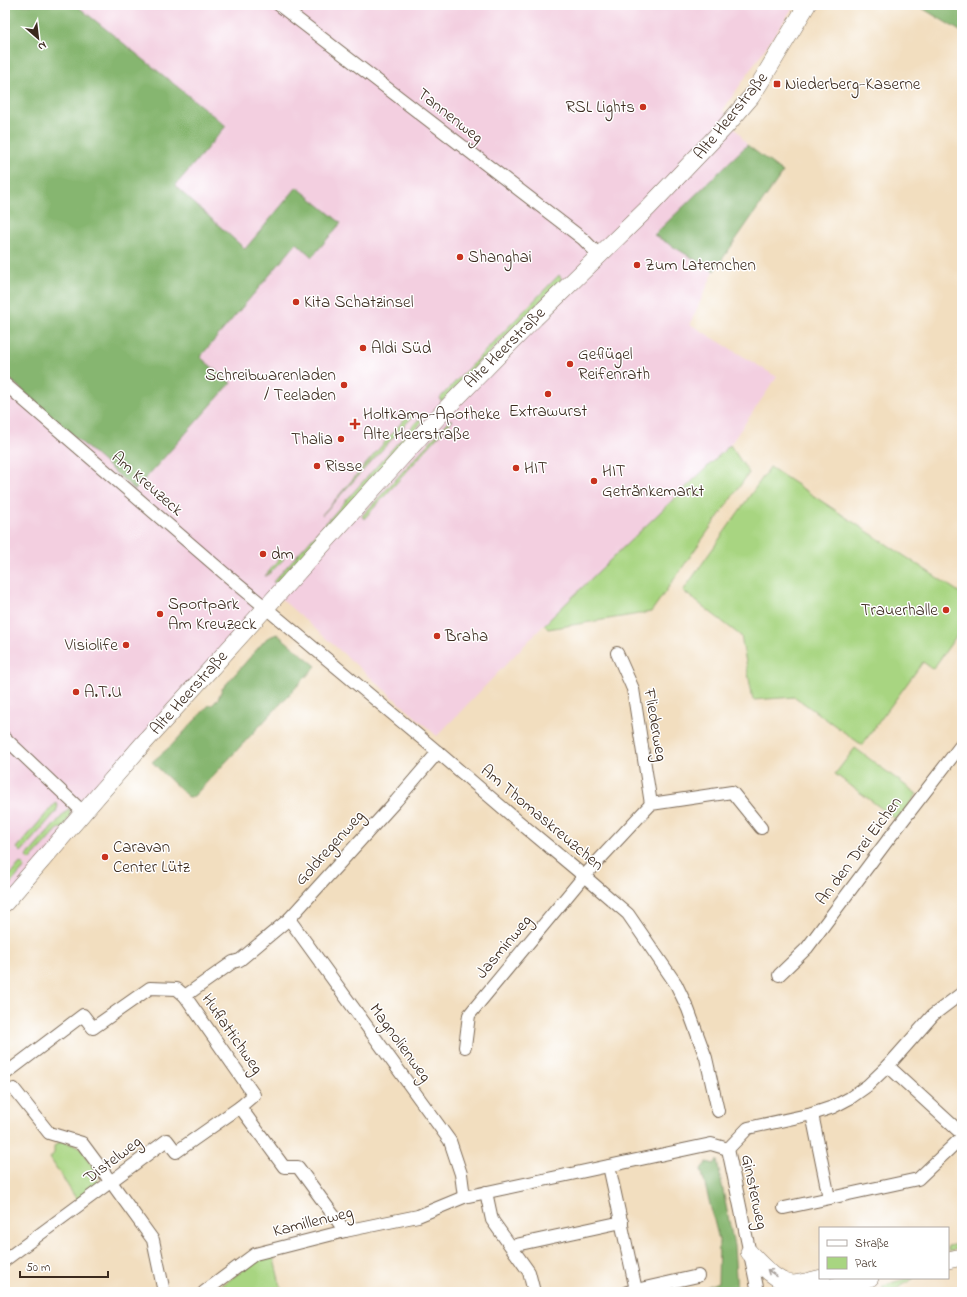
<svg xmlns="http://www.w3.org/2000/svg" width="967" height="1297" font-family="'Indie Flower',sans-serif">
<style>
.built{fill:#f3cfe0}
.green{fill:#a8d581;stroke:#728050}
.forest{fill:#86b66f;stroke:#607046}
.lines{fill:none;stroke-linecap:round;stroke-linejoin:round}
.street-casing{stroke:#7b6956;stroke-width:14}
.secondary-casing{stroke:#7b6956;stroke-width:18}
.street{stroke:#fff;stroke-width:12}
.secondary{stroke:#fff;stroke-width:17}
.oneway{stroke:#a79f9a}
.poi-dot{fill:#c8321e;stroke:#fff;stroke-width:1.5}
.labels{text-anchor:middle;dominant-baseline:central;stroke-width:3;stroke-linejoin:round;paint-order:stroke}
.poi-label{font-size:17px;fill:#3b2a1e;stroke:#fff;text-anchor:start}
.street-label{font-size:17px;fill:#3b2a1e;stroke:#fff}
</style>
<rect width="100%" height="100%" fill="#fff"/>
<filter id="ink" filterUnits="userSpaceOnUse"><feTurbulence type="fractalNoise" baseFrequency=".025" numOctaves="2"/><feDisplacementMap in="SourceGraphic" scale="8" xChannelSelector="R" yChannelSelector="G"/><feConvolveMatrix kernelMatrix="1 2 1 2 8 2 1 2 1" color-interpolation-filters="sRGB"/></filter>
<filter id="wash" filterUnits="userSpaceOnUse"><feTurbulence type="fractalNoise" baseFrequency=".012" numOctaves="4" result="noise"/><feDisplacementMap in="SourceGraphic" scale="16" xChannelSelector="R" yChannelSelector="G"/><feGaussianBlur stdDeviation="0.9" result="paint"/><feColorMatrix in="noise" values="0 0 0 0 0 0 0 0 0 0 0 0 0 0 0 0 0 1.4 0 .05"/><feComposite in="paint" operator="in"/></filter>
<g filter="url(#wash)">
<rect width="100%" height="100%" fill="#f2debf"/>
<!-- built -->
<polygon class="built" points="76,5 788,5 792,9 723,110 747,145 655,234 714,271 690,324 777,377 730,445 604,566 538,631 437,736 279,597 5,903 5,375 135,490 231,383 200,357 248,300 297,187 245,249 175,186 225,125"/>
<!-- green -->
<g class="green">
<polygon points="559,275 562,279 442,401 439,399 455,382"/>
<polygon points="411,412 415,414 322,515 409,414"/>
<polygon points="419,419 422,422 279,581 276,583 273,582"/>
<polygon points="451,419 451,422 364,519 362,516"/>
<polygon points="730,445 749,473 651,612 548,629 544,625 604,566"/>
<polygon points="770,467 962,594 962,628 933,669 923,662 862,745 795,697 753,700 741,636 683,591"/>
<polygon points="281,557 284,559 271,572 266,576 265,576"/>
<polygon points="855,748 917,794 897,820 835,774"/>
<polygon points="56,802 58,806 56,812 21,852 17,848"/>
<polygon points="70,807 70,816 63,828 58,829 30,860 26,857"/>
<polygon points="20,863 25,867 5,890 5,881"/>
<polygon points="61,1141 80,1147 99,1174 95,1189 77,1200 50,1158 54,1153 54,1146"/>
<polygon points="962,1243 962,1248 948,1251 948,1246"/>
<polygon points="273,1255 282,1292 213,1292 258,1259"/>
<polygon points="908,1278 914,1278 892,1292 883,1292 884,1291 882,1287 894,1282"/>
</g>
<!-- forest -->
<g class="forest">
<polygon points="5,5 76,5 226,126 175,186 245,249 297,187 341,223 312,257 297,243 200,357 231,383 135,490 5,375"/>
<polygon points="917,5 962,5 962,32 960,31"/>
<polygon points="747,145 783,172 714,271 654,235"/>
<polygon points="277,634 316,666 193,797 188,797 152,762 172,745 209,705 212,705 218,699 222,689 267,638"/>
<polygon points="717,1160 734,1246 737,1292 689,1292 702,1289 718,1282 719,1240 701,1169 707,1162 714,1164"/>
</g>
</g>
<g filter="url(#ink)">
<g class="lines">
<!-- street casing -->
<g class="street-casing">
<g id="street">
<polyline points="279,5 583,239 599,255"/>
<polyline points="5,384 224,573 432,747 518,821 584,876 628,914 676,984 688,1009 706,1058 718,1111"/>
<polyline points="617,653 633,689 651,804"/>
<polyline points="5,738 83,812"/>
<polyline points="289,919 450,1141 461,1174 464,1197"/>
<polyline points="779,975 807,948 887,841 962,744"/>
<polyline points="185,996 233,962 240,960 289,919 396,801 438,752"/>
<polyline points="465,1047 469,1015 584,876 651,804 732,792 761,828"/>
<polyline points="888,1066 962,1134"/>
<polyline points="5,1074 83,1015 93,1028 150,988 177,989 185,996 254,1095 240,1107 284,1167 298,1167 345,1231"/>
<polyline points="14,1089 49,1133 82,1143 111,1182 153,1240 164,1292"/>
<polyline points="812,1114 829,1198"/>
<polyline points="728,1149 748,1128 812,1114 833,1107 850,1098 867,1086 888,1066 933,1015 962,993"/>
<polyline points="728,1149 758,1292"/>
<polyline points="609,1166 636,1290"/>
<polyline points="486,1192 492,1220 529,1272 534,1292"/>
<polyline points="784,1208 918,1179 962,1137"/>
<polyline points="511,1246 622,1222"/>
<polyline points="5,1260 167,1140 176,1152 240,1107"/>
<polyline points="204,1292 255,1254 345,1231 418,1216 464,1197 711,1144 728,1149"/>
<polyline points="627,1292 698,1276"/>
</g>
</g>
<!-- secondary casing -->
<g class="secondary-casing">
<g id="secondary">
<polyline points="5,903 142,745 437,418 535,318 648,208 726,126 751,97 763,78 807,5"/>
<path d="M749,1252C759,1263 778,1284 794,1284C803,1283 813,1280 822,1278"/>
<polyline points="948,1260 962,1257"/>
<polyline points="809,1292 870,1278"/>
</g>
</g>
<!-- street -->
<use href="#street" class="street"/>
<!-- secondary -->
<use href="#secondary" class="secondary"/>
</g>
<!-- one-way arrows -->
<defs><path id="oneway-shaft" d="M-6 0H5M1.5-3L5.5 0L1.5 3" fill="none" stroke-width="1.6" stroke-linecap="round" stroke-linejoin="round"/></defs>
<use class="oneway" href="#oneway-shaft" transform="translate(772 1273) rotate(-145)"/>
</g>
<!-- markers -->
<g class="poi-dot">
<rect x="773" y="80" width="8" height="8" rx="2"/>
<circle cx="643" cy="107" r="4"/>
<circle cx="460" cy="257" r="4"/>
<circle cx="637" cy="265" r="4"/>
<circle cx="296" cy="302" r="4"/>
<circle cx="363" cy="348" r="4"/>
<circle cx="570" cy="364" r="4"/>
<circle cx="344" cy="385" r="4"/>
<circle cx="548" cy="394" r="4"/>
<path d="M353 418h4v4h4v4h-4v4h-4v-4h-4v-4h4z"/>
<circle cx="341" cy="439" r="4"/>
<circle cx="317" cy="466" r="4"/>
<circle cx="516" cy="468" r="4"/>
<circle cx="594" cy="481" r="4"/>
<circle cx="263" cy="554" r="4"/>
<circle cx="946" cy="610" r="4"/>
<circle cx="160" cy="614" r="4"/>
<circle cx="437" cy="636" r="4"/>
<circle cx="126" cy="645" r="4"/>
<circle cx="76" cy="692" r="4"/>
<circle cx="105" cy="857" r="4"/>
</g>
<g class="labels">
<!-- poi labels -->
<g class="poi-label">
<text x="785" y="84">Niederberg-Kaserne</text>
<text x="635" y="107" text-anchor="end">RSL Lights</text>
<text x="468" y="257">Shanghai</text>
<text x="645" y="265">Zum Laternchen</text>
<text x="304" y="302">Kita Schatzinsel</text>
<text x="371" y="348">Aldi Süd</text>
<text x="578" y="354">Geflügel<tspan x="578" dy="20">Reifenrath</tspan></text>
<text x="336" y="375" text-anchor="end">Schreibwarenladen<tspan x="336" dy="20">/ Teeladen</tspan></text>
<text x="548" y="411" text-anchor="middle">Extrawurst</text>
<text x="363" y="414">Holtkamp-Apotheke<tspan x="363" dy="20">Alte Heerstraße</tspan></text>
<text x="333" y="439" text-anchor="end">Thalia</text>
<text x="325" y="466">Risse</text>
<text x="524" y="468">HIT</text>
<text x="602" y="471">HIT<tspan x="602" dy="20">Getränkemarkt</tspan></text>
<text x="271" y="554">dm</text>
<text x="168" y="604">Sportpark<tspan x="168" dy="20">Am Kreuzeck</tspan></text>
<text x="938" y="610" text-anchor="end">Trauerhalle</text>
<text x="445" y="636">Braha</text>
<text x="118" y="645" text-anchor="end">Visiolife</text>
<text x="84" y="692">A.T.U</text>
<text x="113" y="847">Caravan<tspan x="113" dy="20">Center Lütz</tspan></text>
</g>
<!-- street labels -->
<g class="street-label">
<text transform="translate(450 116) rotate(38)">Tannenweg</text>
<text transform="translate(731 116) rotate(-51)">Alte Heerstraße</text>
<text transform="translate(505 348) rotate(-45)">Alte Heerstraße</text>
<text transform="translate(147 484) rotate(41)">Am Kreuzeck</text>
<text transform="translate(189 693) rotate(-48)">Alte Heerstraße</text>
<text transform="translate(655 725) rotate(80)">Fliederweg</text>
<text transform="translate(542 818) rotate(40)">Am Thomaskreuzchen</text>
<text transform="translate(330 848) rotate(-48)">Goldregenweg</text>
<text transform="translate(859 851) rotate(-53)">An den Drei Eichen</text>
<text transform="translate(504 947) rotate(-50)">Jasminweg</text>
<text transform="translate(232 1034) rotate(55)">Huflattichweg</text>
<text transform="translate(400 1043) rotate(54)">Magnolienweg</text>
<text transform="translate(113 1160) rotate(-37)">Distelweg</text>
<text transform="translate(754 1192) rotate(78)">Ginsterweg</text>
<text transform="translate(313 1222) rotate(-14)">Kamillenweg</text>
</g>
</g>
<!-- margin -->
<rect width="967" height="1297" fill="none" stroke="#fff" stroke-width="20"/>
<!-- legend -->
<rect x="819" y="1227" width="130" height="52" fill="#ffffff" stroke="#b1aaa5"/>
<rect x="827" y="1240" width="20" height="6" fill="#ffffff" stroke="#b1aaa5"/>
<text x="855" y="1247" font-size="12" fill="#3b2a1e">Straße</text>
<rect x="827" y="1257" width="20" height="12" fill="#a8d581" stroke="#b1aaa5"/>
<text x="855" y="1267" font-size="12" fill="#3b2a1e">Park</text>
<!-- north arrow -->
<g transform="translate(38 38) rotate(152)" stroke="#ffffff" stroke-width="3" paint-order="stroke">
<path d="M0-3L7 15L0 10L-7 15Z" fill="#3b2a1e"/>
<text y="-6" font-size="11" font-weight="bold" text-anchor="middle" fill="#3b2a1e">N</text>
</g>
<!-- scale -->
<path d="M20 1271v6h88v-6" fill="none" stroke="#3b2a1e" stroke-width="2"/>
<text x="26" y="1271" font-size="12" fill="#3b2a1e" stroke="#ffffff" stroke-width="3" paint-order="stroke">50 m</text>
</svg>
